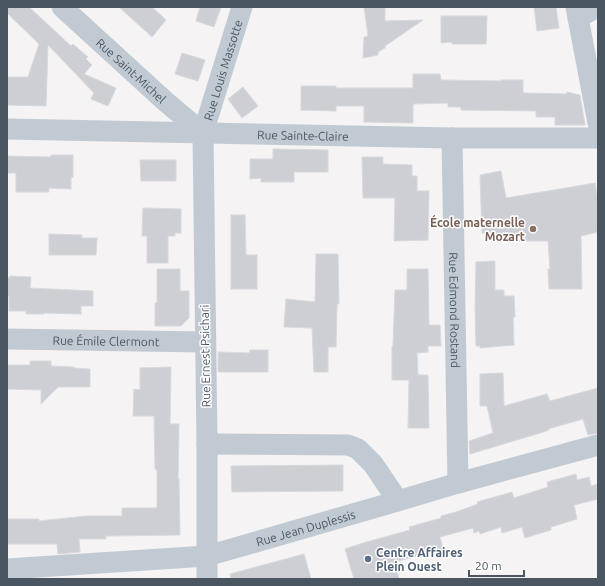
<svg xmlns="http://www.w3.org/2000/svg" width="605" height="586" font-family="Ubuntu,sans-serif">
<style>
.building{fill:#cdcfd5;stroke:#d7d9de}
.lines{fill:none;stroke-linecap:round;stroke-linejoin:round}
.minor{stroke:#c1cad2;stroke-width:21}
.education-dot{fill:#8d6e63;stroke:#fff;stroke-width:1.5}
.service-dot{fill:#5c6f8a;stroke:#fff;stroke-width:1.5}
.labels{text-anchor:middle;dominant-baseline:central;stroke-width:3;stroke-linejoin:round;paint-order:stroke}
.street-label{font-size:12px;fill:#4a5661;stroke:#fff}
.education-label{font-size:12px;font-weight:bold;fill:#785e54;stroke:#fff;text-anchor:end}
.service-label{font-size:12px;font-weight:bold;fill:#4e5e75;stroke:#fff;text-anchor:start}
</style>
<rect width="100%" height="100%" fill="#f5f3f3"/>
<!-- building -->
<g class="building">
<polygon points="7,7 29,7 71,46 73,44 88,57 86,59 92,65 84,74 116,88 108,106 91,99 94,93 48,45 46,106 7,105 7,77 28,77 39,44 7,13"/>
<polygon points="119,7 152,7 166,20 152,37"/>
<polygon points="200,7 221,7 214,27 196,21"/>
<polygon points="364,7 385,7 385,21 423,20 385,46 385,48 378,52 378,55 363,58 364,37 368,36"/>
<polygon points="534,7 556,7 559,28 537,31"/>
<polygon points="441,16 487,16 486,44 452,44 452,42 441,43"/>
<polygon points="182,53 205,60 198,81 175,74"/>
<polygon points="413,74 440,74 441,80 501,81 501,80 523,80 523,93 567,94 567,92 580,95 585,125 555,125 555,117 536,117 536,111 461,110 461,107 448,107 448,103 413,104 413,123 364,122 364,106 336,106 336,111 301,110 301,86 336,86 336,88 413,88"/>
<polygon points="243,87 258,106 242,118 228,99"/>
<polygon points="273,149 328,150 328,172 294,172 294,182 261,182 261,178 250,179 250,159 273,159"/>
<polygon points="51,155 73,155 73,177 71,177 71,189 49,188 49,192 16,192 16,173 7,173 7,156 51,157"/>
<polygon points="362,157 383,157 383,164 412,165 412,176 417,176 417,191 429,191 428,240 394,241 395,198 363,198"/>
<polygon points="140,160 176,160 176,181 141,181"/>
<polygon points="501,171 506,198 595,183 598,201 598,232 581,236 582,289 549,289 548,269 550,269 548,241 490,241 489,234 482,233 480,175"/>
<polygon points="143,208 181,209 181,233 175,233 175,236 168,236 168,263 147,263 147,236 142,236"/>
<polygon points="231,215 245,215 246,255 257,255 257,289 231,289"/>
<polygon points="49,234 82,235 82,238 97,238 96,255 49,255"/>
<polygon points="316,254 338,254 339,304 337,304 336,347 328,347 328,372 314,372 312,328 284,327 286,299 315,302"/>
<polygon points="495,261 495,290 504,290 504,296 514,296 515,317 513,317 514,345 480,348 480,346 476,346 475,308 476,262"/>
<polygon points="157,269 180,269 180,291 189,291 189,318 181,326 155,326 155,303 157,303"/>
<polygon points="407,269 428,269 429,325 440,325 441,346 428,346 428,352 417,353 418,375 428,375 429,428 408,428 409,380 392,380 392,346 393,346 395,290 407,290"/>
<polygon points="10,276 31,277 30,288 93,291 93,306 81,306 81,314 44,313 44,314 26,314 26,311 9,311 9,296 7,296 7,277 10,278"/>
<polygon points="250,350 268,350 268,372 218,372 218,352 249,353"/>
<polygon points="30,361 51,361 51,366 74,367 74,368 90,369 90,387 58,387 41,404 41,390 7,389 7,365 30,365"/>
<polygon points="171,367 170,424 179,424 178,479 179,479 180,535 106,536 106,539 79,539 80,552 58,554 57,544 7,544 7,519 39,519 39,521 86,516 122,516 122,508 157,508 157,470 155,469 154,416 133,416 134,389 140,390 140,368"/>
<polygon points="503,373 504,406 547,394 550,401 598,388 598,433 588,435 583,419 548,429 549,430 537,434 470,454 469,441 493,433 487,406 480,406 480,374"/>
<polygon points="343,465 343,491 232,492 231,466"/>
<polygon points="576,474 577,480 589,477 591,486 598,484 598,499 574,505 577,519 551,527 551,530 525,538 522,527 502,533 501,527 480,534 479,531 474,533 473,528 440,537 443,549 395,562 399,579 354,579 345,549 363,543 410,530 409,527 441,518 441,516 456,512 478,504 477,502 512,492 514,498 548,487 547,482"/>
<polygon points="304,554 311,579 231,579 230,574"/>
</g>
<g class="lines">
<!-- minor -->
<g class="minor">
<path id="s1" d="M62,7L166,102L203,133"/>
<polyline points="576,7 598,123"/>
<polyline points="578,18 597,7"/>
<path id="s2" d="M7,129L452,138H598"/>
<path id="s3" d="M452,138L458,483"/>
<path id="s4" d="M7,339L205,342"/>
<polyline points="207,444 348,445 358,449 373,464 398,501"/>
<path id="s5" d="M7,569L207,556L384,505L458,483L598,445"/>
<path id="s6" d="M207,579V444L203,133L242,7"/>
</g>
</g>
<!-- markers -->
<circle class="education-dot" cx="533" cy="229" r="4"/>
<circle class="service-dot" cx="368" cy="559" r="4"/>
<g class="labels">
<!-- street labels -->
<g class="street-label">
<text stroke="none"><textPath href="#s6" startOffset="512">Rue Louis Massotte</textPath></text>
<text stroke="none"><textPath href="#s1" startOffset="94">Rue Saint-Michel</textPath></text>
<text stroke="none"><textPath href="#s2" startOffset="296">Rue Sainte-Claire</textPath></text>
<text stroke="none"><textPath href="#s3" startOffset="172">Rue Edmond Rostand</textPath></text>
<text stroke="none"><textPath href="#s4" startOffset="99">Rue Émile Clermont</textPath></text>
<text transform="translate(205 356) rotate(-91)">Rue Ernest Psichari</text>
<text stroke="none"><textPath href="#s5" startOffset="303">Rue Jean Duplessis</textPath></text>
</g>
<!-- education labels -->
<g class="education-label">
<text x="525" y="222">École maternelle<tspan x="525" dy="14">Mozart</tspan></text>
</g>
<!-- service labels -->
<g class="service-label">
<text x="376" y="552">Centre Affaires<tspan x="376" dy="14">Plein Ouest</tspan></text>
</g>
</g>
<!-- border -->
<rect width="605" height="586" fill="none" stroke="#4a5661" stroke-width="16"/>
<!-- scale -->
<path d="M469 570v6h55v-6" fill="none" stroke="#4a5661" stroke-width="2"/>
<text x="475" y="570" font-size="12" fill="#4a5661" stroke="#ffffff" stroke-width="3" paint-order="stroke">20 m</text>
</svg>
